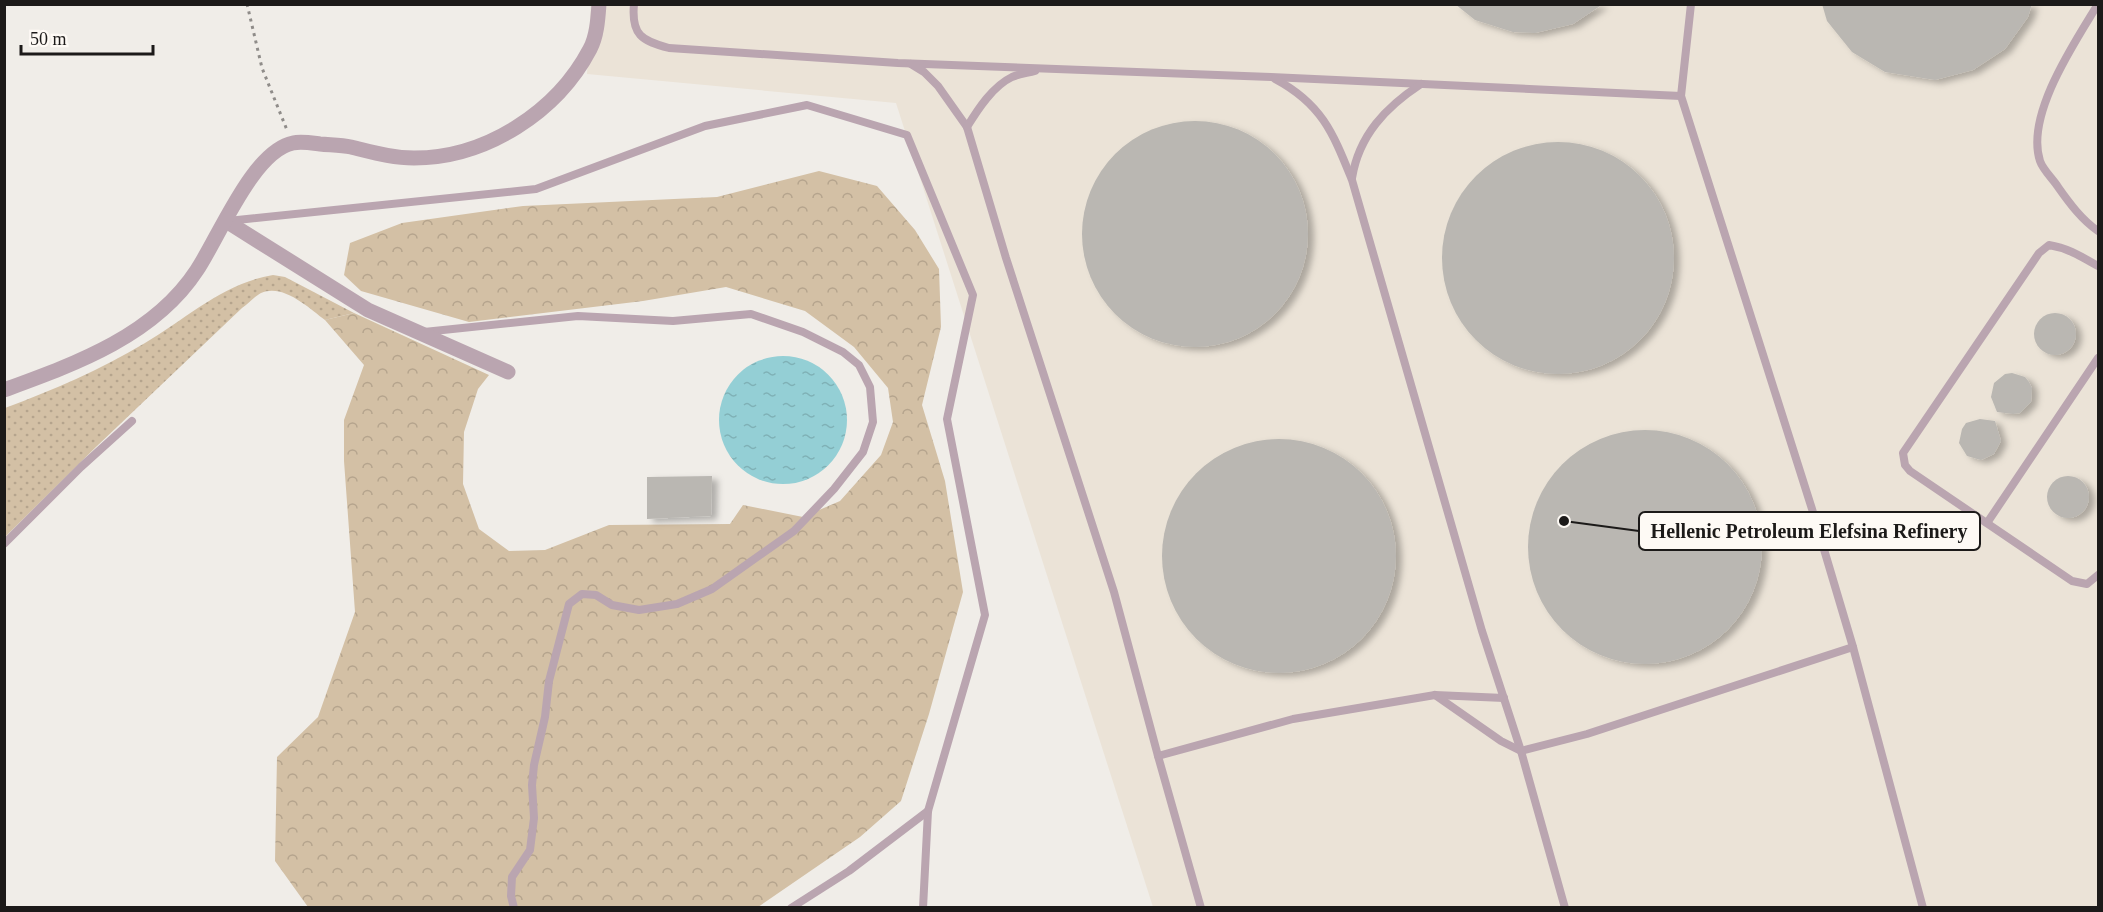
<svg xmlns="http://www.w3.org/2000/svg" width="2103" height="912" font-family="Georgia,serif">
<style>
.built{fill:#ebe3d7}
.grass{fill:url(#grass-dots)}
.forest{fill:url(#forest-crowns)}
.water{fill:url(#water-ripples)}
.building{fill:#bab7b2;filter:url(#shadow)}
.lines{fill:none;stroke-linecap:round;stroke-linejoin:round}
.path{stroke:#8f8c89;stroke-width:3;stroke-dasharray:3 4.5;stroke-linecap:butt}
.lane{stroke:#baa5b0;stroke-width:8}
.street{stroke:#baa5b0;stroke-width:15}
.leader{fill:none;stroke:#1c1a19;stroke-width:2}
.callout-dot{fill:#1c1a19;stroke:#fefaf5;stroke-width:2}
.callout{fill:#fefaf5;stroke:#1c1a19;stroke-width:2}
.callout-label{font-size:20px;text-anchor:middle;font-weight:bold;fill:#1c1a19}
</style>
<defs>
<pattern id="grass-dots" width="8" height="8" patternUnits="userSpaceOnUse" patternTransform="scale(1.5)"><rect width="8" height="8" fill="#d3c0a5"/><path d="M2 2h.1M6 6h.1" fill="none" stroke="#b5a48d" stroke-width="1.8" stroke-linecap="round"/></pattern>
<pattern id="forest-crowns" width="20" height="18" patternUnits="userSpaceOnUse" patternTransform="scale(1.5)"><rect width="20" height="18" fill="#d3c0a5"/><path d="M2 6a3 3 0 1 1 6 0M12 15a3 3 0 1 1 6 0" fill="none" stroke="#b5a48d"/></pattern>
<pattern id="water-ripples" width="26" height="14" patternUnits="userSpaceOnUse" patternTransform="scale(1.5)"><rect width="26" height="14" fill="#94cfd5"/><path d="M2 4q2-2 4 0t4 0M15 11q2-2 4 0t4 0" fill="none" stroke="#7fb1b6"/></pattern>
<filter id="shadow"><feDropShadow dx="6" dy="3.5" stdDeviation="3" flood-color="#0004"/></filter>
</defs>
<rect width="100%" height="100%" fill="#f0ede8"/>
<!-- built -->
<polygon class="built" points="591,4 2098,5 2098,907 1153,907 896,103 587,74"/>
<!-- grass -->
<path class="grass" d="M273,275L285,277L354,313L325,320C309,308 283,283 261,293C255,296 248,304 242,308L97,446L5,537V408C53,390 100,370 145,343C187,318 224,283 273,275Z"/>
<!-- forest -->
<polygon class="forest" points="819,171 877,186 915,230 939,269 941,327 922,405 945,481 963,592 929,714 901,801 860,837 758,907 308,907 275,861 277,757 318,717 355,612 344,461 344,420 364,365 325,320 354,313 489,375 478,389 464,432 463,484 479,529 509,551 545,550 609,525 730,524 743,505 803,517 840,501 881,455 893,422 888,388 854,347 805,311 726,287 643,301 469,322 361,291 344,275 350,243 402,223 523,206 717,197"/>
<!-- water -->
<circle class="water" cx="783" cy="420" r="64"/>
<!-- building -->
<g class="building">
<polygon points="1455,4 1603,4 1573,24 1535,33 1513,32 1475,20"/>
<polygon points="1822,4 2032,4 2028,17 2005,49 1973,70 1935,80 1885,72 1852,52 1827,21"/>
<circle cx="1195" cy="234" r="113"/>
<circle cx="1558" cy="258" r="116"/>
<circle cx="2055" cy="334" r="21"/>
<polygon points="2012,373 2025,377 2029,382 2032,388 2031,402 2020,413 2013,414 1997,412 1991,397 1994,383 2005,374"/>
<polygon points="1980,419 1995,421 2001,441 1994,454 1981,460 1967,456 1959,443 1962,429 1966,423"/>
<circle cx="1645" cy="547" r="117"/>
<circle cx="1279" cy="556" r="117"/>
<polygon points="712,476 711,516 647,519 647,477"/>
<circle cx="2068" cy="497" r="21"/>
</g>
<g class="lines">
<!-- path -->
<polyline class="path" points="247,4 262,68 287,130"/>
<!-- lane -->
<g class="lane">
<path d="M634,4C631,35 642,41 669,48L898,63L1271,77L1681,96"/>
<polyline points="1691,4 1681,96 1812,509 1853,647 1923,908"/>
<path d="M2098,4C2075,42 2025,115 2040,161C2043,170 2053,179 2058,187C2070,204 2082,220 2098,231"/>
<polyline points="911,64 924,72 938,86 967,127 1006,258 1114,592 1158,756 1201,908"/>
<path d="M1275,79C1322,104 1333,133 1352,180L1482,631L1521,751L1565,908"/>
<path d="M967,127C978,109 993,86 1012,77C1019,74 1028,73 1035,71"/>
<path d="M1352,178C1359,135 1386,107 1421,84"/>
<polyline points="228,221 536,189 705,126 807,105 907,135 973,295 947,419 985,615 928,811 923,908"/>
<path d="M2098,266C2082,257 2068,248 2049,245L2039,253L1903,453L1905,465L1910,471L2072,581L2087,584L2098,575"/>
<polyline points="424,332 578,316 673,321 751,314 803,332 843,352 859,365 870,387 873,422 863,452 834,489 794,531 712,589 677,604 639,610 612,605 596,595 582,594 569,604 549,681 545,717 534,765 532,785 534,818 530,850 512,877 511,896 514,908"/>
<polyline points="1987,523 2098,358"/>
<polyline points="4,544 81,467 132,421"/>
<polyline points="1435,695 1501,741 1521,751 1587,734 1853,647"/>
<polyline points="1158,756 1293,719 1435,695 1504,698"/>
<polyline points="791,908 849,871 928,811"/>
</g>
<!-- street -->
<g class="street">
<polyline points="226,221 368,310 508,372"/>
<path d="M4,390C75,364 154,336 197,270C219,237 253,151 293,143C301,141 312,143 320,144C330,145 341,145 351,147C372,152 392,158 414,158C486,158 557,112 590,49C597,36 598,18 599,4"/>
</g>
</g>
<!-- callouts -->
<path class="leader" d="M1564 521L1639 531"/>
<circle class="callout-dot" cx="1564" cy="521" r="6"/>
<rect class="callout" x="1639" y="512" width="341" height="38" rx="6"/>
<g class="callout-label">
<text x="1809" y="538">Hellenic Petroleum Elefsina Refinery</text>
</g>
<!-- border -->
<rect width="2103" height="912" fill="none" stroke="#1c1a19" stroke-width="12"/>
<!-- scale -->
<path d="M21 45v9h132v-9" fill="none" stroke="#1c1a19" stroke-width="3"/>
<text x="30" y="45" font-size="18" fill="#1c1a19" stroke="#fefaf5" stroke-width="4.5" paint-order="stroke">50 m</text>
</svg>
